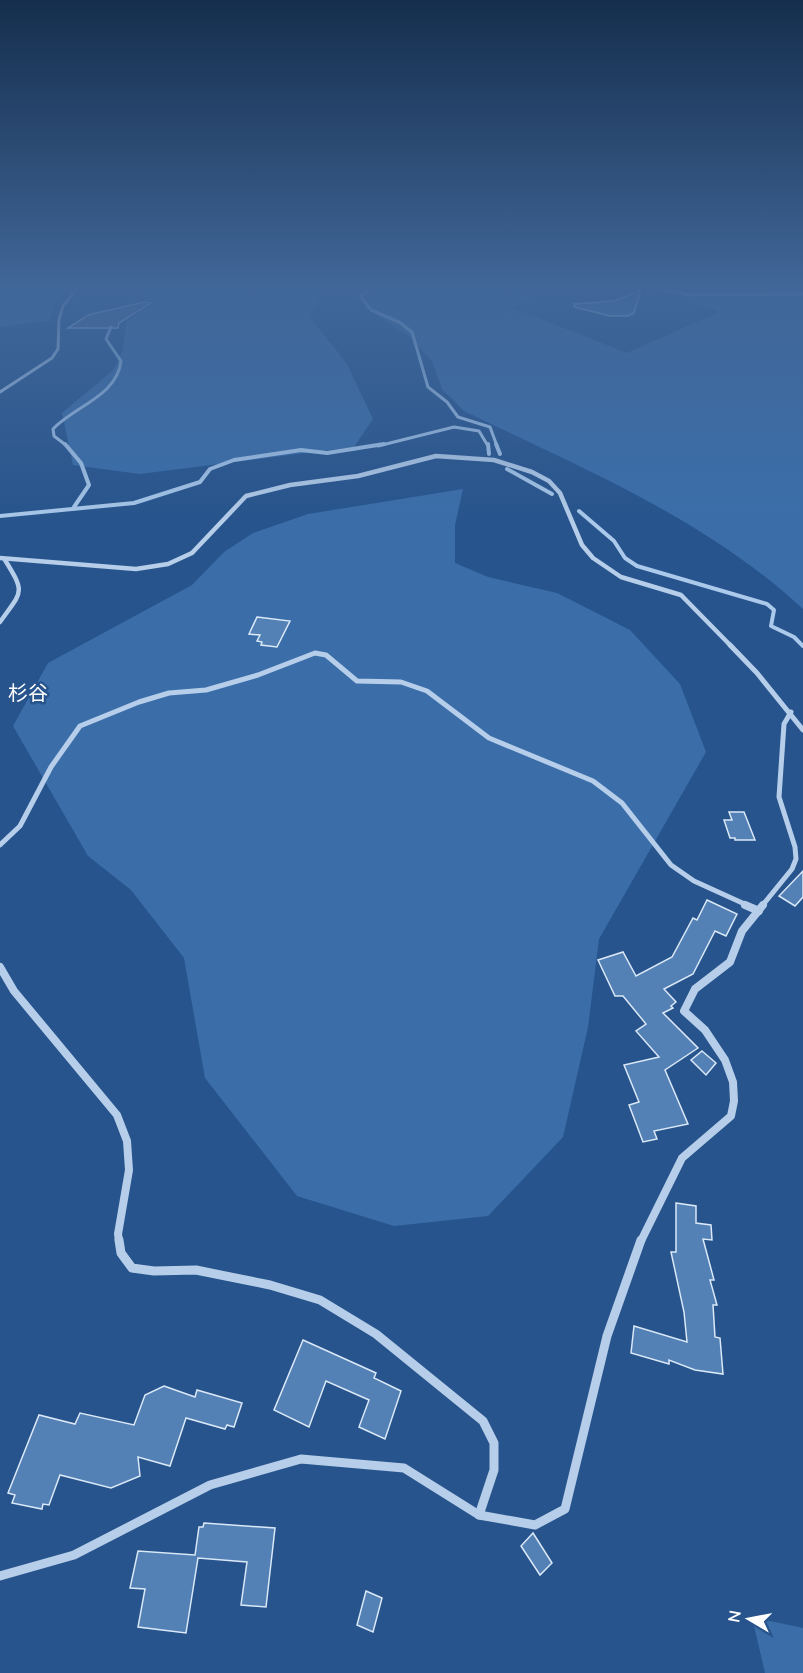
<svg xmlns="http://www.w3.org/2000/svg" width="803" height="1673" font-family="'Nunito Sans','Noto Sans JP',sans-serif">
<style>
.green{fill:#3b6ea9}
.water{fill:#4a6a92;stroke:#aac9eb;stroke-width:1.5}
.lines{fill:none;stroke-linecap:round;stroke-linejoin:round}
.stream-far1{stroke:#aac9eb;stroke-width:3}
.stream{stroke:#aac9eb;stroke-width:4}
.building{fill:#5380b5;stroke:#dae8f8;stroke-width:1.5}
.street-far4{stroke:#b6ceea;stroke-width:3}
.street-far3{stroke:#b6ceea;stroke-width:4.5}
.street-far2{stroke:#b6ceea;stroke-width:5}
.street-far1{stroke:#b6ceea;stroke-width:8}
.street{stroke:#b6ceea;stroke-width:9}
.labels{text-anchor:middle;dominant-baseline:central;stroke-width:5;stroke-linejoin:round;paint-order:stroke}
.quarter-label{font-size:20px;fill:#fff;stroke:#27548c}
</style>
<rect width="100%" height="100%" fill="#27548c"/>
<!-- green -->
<g class="green">
<path d="M0,289H67L55,303L49,322C31,321 17,326 0,327Z"/>
<polygon points="142,289 324,289 309,316 347,364 373,419 354,447 140,474 73,465 62,413 113,370 123,350 126,322 155,303 146,300"/>
<path d="M349,289H519L532,298L513,308L627,353L719,312L681,297L734,298L715,289H803V609C706,519 582,468 464,411L442,389L432,361L409,336L365,307V294Z"/>
<polygon points="463,489 455,525 455,563 488,577 557,593 630,630 680,684 706,752 599,939 588,1027 563,1137 488,1216 394,1226 297,1196 205,1078 184,958 131,890 88,856 13,726 48,663 192,585 224,552 253,533 308,514"/>
<polygon points="752,1617 803,1628 803,1673 765,1673"/>
</g>
<!-- water -->
<polygon class="water" points="144,302 151,303 119,323 118,328 68,328 88,315"/>
<g class="lines">
<!-- stream-far1 -->
<g class="stream-far1">
<polyline points="370,289 360,296 371,310 399,322 412,332 428,387 447,402 458,417 490,427 497,446"/>
<path d="M67,446L54,436L53,429C75,406 117,396 121,361L106,339L111,327"/>
<polyline points="378,446 454,427 479,431 488,446"/>
</g>
<!-- stream -->
<g class="stream">
<polyline points="65,444 81,463 89,485 74,507"/>
<polyline points="488,444 489,454"/>
<polyline points="496,444 500,454"/>
<polyline points="507,469 552,494"/>
<polyline points="579,511 614,541 625,558 637,566 767,604 774,610 771,626 794,637 803,646"/>
<polyline points="0,516 134,503 200,482 210,469 234,460 301,450 327,453 384,444"/>
</g>
</g>
<!-- building -->
<g class="building">
<polygon points="641,290 634,313 628,316 610,316 574,307 574,304 615,301"/>
<polygon points="257,617 290,621 277,647 261,645 262,642 257,641 260,635 249,634"/>
<polygon points="729,812 744,812 755,840 735,840 735,838 730,838 724,820 732,820"/>
<polygon points="803,871 803,897 795,906 779,896"/>
<polygon points="707,900 737,914 726,936 715,931 693,974 664,989 676,1002 671,1006 673,1008 663,1013 698,1048 665,1070 688,1124 654,1131 657,1139 643,1142 629,1105 639,1102 624,1065 659,1057 636,1031 646,1024 623,996 615,996 598,960 623,952 636,976 672,957 693,918 697,920"/>
<polygon points="702,1051 716,1063 706,1075 691,1060"/>
<polygon points="676,1203 696,1206 696,1223 711,1225 712,1240 703,1239 714,1280 710,1280 717,1305 713,1305 715,1337 720,1338 723,1374 695,1370 669,1360 669,1364 631,1353 634,1326 687,1342 684,1312 671,1252 676,1252"/>
<polygon points="303,1340 376,1373 374,1378 401,1391 385,1439 359,1427 369,1400 326,1381 309,1427 274,1410"/>
<polygon points="164,1386 195,1397 197,1390 242,1403 234,1427 227,1425 225,1429 186,1418 170,1466 138,1457 140,1476 111,1488 60,1475 49,1505 43,1504 42,1509 12,1503 15,1495 8,1493 39,1415 75,1424 80,1413 134,1425 145,1395"/>
<polygon points="204,1523 275,1528 266,1607 241,1605 247,1562 198,1558 186,1633 138,1627 145,1589 130,1588 138,1551 195,1555 199,1527 203,1527"/>
<polygon points="533,1533 552,1563 540,1575 521,1546"/>
<polygon points="366,1591 382,1598 373,1632 357,1625"/>
</g>
<g class="lines">
<!-- street-far4 -->
<g class="street-far4">
<polyline points="661,289 689,295 803,294"/>
<polyline points="0,392 52,358 58,349 59,320 63,306 77,289"/>
</g>
<!-- street-far3 -->
<g class="street-far3">
<polyline points="0,558 136,569 168,564 192,553 246,496 290,485 358,476 436,456 494,460 532,472 549,481 560,493 582,545 593,558 621,577 681,595 732,647"/>
<path d="M0,622C22,591 26,594 5,560"/>
</g>
<!-- street-far2 -->
<g class="street-far2">
<polyline points="730,645 757,673 803,730"/>
<polyline points="0,845 20,826 51,767 80,726 139,702 169,693 206,690 258,675 315,653 326,655 357,681 401,682 427,691 489,738 593,781 622,803 671,865 694,881 749,906"/>
<polyline points="762,906 792,869 796,859 795,847 779,797 784,724 791,712"/>
</g>
<!-- street-far1 -->
<g class="street-far1">
<polyline points="745,905 759,911"/>
<polyline points="0,967 14,991 117,1115 127,1141 129,1170 118,1234 119,1241"/>
<polyline points="641,1241 682,1158 731,1116 734,1101 733,1082 725,1060 705,1030 684,1011 695,989 730,962 742,931 763,905"/>
</g>
<!-- street -->
<g class="street">
<polyline points="119,1240 121,1253 132,1268 154,1271 196,1270 270,1285 320,1300 376,1334 483,1421 494,1443 494,1470 479,1515"/>
<polyline points="0,1576 74,1555 210,1485 301,1459 404,1468 479,1515 535,1525 565,1509 607,1336 641,1240"/>
</g>
</g>
<!-- sky -->
<linearGradient id="sky" x2="0" y2="1"><stop stop-color="#152e4d"/><stop offset="0.55" stop-color="#416799"/><stop offset="1" stop-color="#416799" stop-opacity="0"/></linearGradient>
<rect width="803" height="524" fill="url(#sky)"/>
<g class="labels">
<!-- quarter labels -->
<g class="quarter-label">
<text x="28" y="693">杉谷</text>
</g>
</g>
<!-- north arrow -->
<g transform="translate(749 1619) rotate(280)" stroke="#27548c" stroke-width="4.5" paint-order="stroke">
<path d="M0-4.5L10 22L0 15L-10 22Z" fill="#ffffff"/>
<text y="-9" font-size="16" font-weight="bold" text-anchor="middle" fill="#ffffff">N</text>
</g>
</svg>
